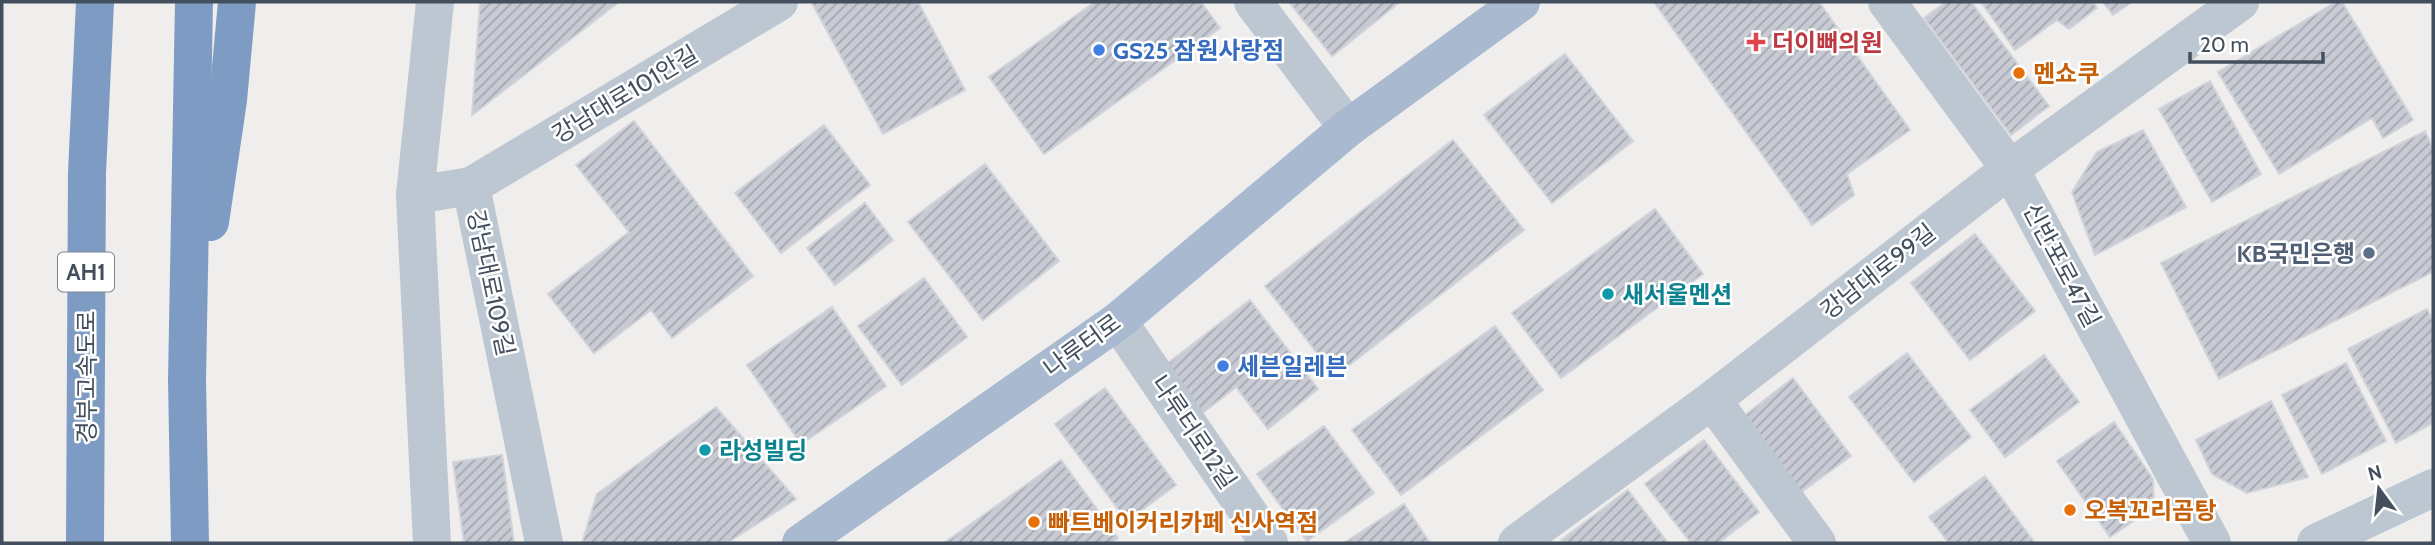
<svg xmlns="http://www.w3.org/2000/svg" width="2435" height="545" font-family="Cabin,'Noto Sans KR',sans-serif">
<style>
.building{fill:url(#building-hatch);stroke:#d0d3da;stroke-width:2}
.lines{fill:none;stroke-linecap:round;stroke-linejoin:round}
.minor{stroke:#bcc7d2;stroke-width:38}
.major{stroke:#a9bad0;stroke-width:38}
.highway{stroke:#7e9cc3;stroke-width:38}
.health-dot{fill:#e0444e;stroke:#fff;stroke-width:2.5}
.shop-dot{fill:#3f7fe0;stroke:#fff;stroke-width:2.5}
.food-dot{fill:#e8710a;stroke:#fff;stroke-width:2.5}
.service-dot{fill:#5c6f8a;stroke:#fff;stroke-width:2.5}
.culture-dot{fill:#0f9aa8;stroke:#fff;stroke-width:2.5}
.labels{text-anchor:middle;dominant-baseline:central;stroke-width:5;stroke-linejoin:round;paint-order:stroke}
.shield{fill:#fff;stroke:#7b848e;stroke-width:2}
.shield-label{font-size:23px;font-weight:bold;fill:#434f5d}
.health-label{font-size:24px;font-weight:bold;fill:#be3a42;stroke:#fff;text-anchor:start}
.shop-label{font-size:24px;font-weight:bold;fill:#366cbe;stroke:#fff;text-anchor:start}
.food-label{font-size:24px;font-weight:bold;fill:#c56008;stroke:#fff;text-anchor:start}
.street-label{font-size:24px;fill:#434f5d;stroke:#fff}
.service-label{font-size:24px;font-weight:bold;fill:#4e5e75;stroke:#fff;text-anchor:end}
.culture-label{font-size:24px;font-weight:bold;fill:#0d838f;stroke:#fff;text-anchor:start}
</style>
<defs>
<pattern id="building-hatch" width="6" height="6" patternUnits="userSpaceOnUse" patternTransform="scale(1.75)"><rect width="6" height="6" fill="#c8cbd4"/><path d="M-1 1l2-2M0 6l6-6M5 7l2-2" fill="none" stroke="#a4a7af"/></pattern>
</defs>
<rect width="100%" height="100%" fill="#f0eded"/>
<!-- building -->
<g class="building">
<polygon points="480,2 619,2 472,115"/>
<polygon points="815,2 918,2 965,90 883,134 812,3"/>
<polygon points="1095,2 1201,2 1220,28 1044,154 989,77"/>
<polygon points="1289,2 1400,2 1332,56"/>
<polygon points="1654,2 1819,2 1910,130 1847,174 1854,195 1812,225"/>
<polygon points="1946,2 1971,2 2049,106 2011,135 1924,18"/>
<polygon points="1981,2 2093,2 2097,8 2069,29 2057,20 2015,50"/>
<polygon points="2103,2 2132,2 2113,15"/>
<polygon points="2336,2 2342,2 2413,120 2383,138 2372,118 2279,174 2218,72"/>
<polygon points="1565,54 1633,141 1552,203 1484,115"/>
<polygon points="2210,81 2261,174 2212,202 2159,109"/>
<polygon points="634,121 753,276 672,338 651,310 594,353 548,294 629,232 576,165"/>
<polygon points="824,125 870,185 781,253 735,193"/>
<polygon points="2143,130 2186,207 2095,255 2072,192 2097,152"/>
<polygon points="2425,131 2433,149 2433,272 2219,379 2161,263"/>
<polygon points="1453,140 1524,230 1335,376 1265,286"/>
<polygon points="985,164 1059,261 983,320 908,222"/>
<polygon points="865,203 893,240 835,285 807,248"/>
<polygon points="1655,209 1703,274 1561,378 1512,313"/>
<polygon points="1975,234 2035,311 1970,360 1911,283"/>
<polygon points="924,278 967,337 902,385 858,326"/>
<polygon points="1250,300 1318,389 1268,429 1236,387 1200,415 1163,367"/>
<polygon points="832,307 886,386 801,444 747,365"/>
<polygon points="2427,309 2433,321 2433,423 2396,443 2348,349"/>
<polygon points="1495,326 1543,390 1401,495 1352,430"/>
<polygon points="1907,353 1971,437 1914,482 1849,397"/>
<polygon points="2044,355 2079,402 2005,457 1970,410"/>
<polygon points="2346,363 2386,441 2322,474 2282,395"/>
<polygon points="1793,378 1851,456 1797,495 1740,419"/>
<polygon points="1105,388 1176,485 1127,521 1055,424"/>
<polygon points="2271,401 2308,477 2247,493 2212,474 2196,440"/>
<polygon points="716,407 796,499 727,543 582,543 597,494"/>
<polygon points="2114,422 2153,479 2154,507 2110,537 2057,461"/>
<polygon points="1324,426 1374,493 1307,541 1257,474"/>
<polygon points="1704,440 1759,512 1718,543 1691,543 1645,484"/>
<polygon points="502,455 514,543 464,543 453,462"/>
<polygon points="1061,460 1118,538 1111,543 944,543"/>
<polygon points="1985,476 2035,543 1949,543 1929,517"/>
<polygon points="1628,490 1668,543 1564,543 1561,540"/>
<polygon points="1404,504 1430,543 1344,543"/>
</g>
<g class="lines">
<!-- minor -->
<g class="minor">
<polyline points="435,2 415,195 471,186 544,543"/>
<polyline points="1253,2 1348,128"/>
<polyline points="1887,2 2010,169 2212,543"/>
<polyline points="471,186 779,2"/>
<polyline points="415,195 432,543"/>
<polyline points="1118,321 1269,543"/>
<polyline points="1712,400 1817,543"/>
<polyline points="1517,543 1712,400 2010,169 2240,2"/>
<polyline points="2316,543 2433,488"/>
</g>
<!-- major -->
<polyline class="major" points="801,543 1118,321 1348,128 1521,2"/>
<!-- highway -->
<g class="highway">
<polyline points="210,222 228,100 237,2"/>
<polyline points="85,543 87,173 95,2"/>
<polyline points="190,543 187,380 194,2"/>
</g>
</g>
<!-- markers -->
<path class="health-dot" d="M1752.5 31.5h7v7h7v7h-7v7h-7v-7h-7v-7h7z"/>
<g class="shop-dot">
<circle cx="1099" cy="50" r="7"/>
<circle cx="1223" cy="366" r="7"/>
</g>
<g class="food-dot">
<circle cx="2019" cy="73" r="7"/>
<circle cx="2070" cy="510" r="7"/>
<circle cx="1034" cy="522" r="7"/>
</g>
<circle class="service-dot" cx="2369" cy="253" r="7"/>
<g class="culture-dot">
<circle cx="1608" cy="294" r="7"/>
<circle cx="705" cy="450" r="7"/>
</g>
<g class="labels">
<!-- shield labels -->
<rect class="shield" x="58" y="252.5" width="56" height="39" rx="5"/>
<g class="shield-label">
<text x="86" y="272">AH1</text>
</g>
<!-- health labels -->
<g class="health-label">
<text x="1772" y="42">더이뻐의원</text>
</g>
<!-- shop labels -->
<g class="shop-label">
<text x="1113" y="50">GS25 잠원사랑점</text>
<text x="1237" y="366">세븐일레븐</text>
</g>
<!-- food labels -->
<g class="food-label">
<text x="2033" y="73">멘쇼쿠</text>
<text x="2084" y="510">오복꼬리곰탕</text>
<text x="1048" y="522">빠트베이커리카페 신사역점</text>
</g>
<!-- street labels -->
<g class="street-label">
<text transform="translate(625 94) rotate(-31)">강남대로101안길</text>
<text transform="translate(2062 265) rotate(62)">신반포로47길</text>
<text transform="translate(1878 271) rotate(-38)">강남대로99길</text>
<text transform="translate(491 283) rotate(78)">강남대로109길</text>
<text transform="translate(1082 345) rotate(-36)">나루터로</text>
<text transform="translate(86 377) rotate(-90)">경부고속도로</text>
<text transform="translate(1194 432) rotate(56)">나루터로12길</text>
</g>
<!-- service labels -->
<g class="service-label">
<text x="2355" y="253">KB국민은행</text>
</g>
<!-- culture labels -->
<g class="culture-label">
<text x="1622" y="294">새서울멘션</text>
<text x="719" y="450">라성빌딩</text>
</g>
</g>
<!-- border -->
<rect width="2435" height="545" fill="none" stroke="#434f5d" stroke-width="7"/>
<!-- north arrow -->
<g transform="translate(2379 489) rotate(345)" stroke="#ffffff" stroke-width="5" paint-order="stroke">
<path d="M0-5L12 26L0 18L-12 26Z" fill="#434f5d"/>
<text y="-10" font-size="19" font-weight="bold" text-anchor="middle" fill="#434f5d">N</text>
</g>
<!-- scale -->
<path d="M2190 52v10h133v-10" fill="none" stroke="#434f5d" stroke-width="3.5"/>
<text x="2200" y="52" font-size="21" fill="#434f5d" stroke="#ffffff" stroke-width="5" paint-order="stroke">20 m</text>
</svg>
